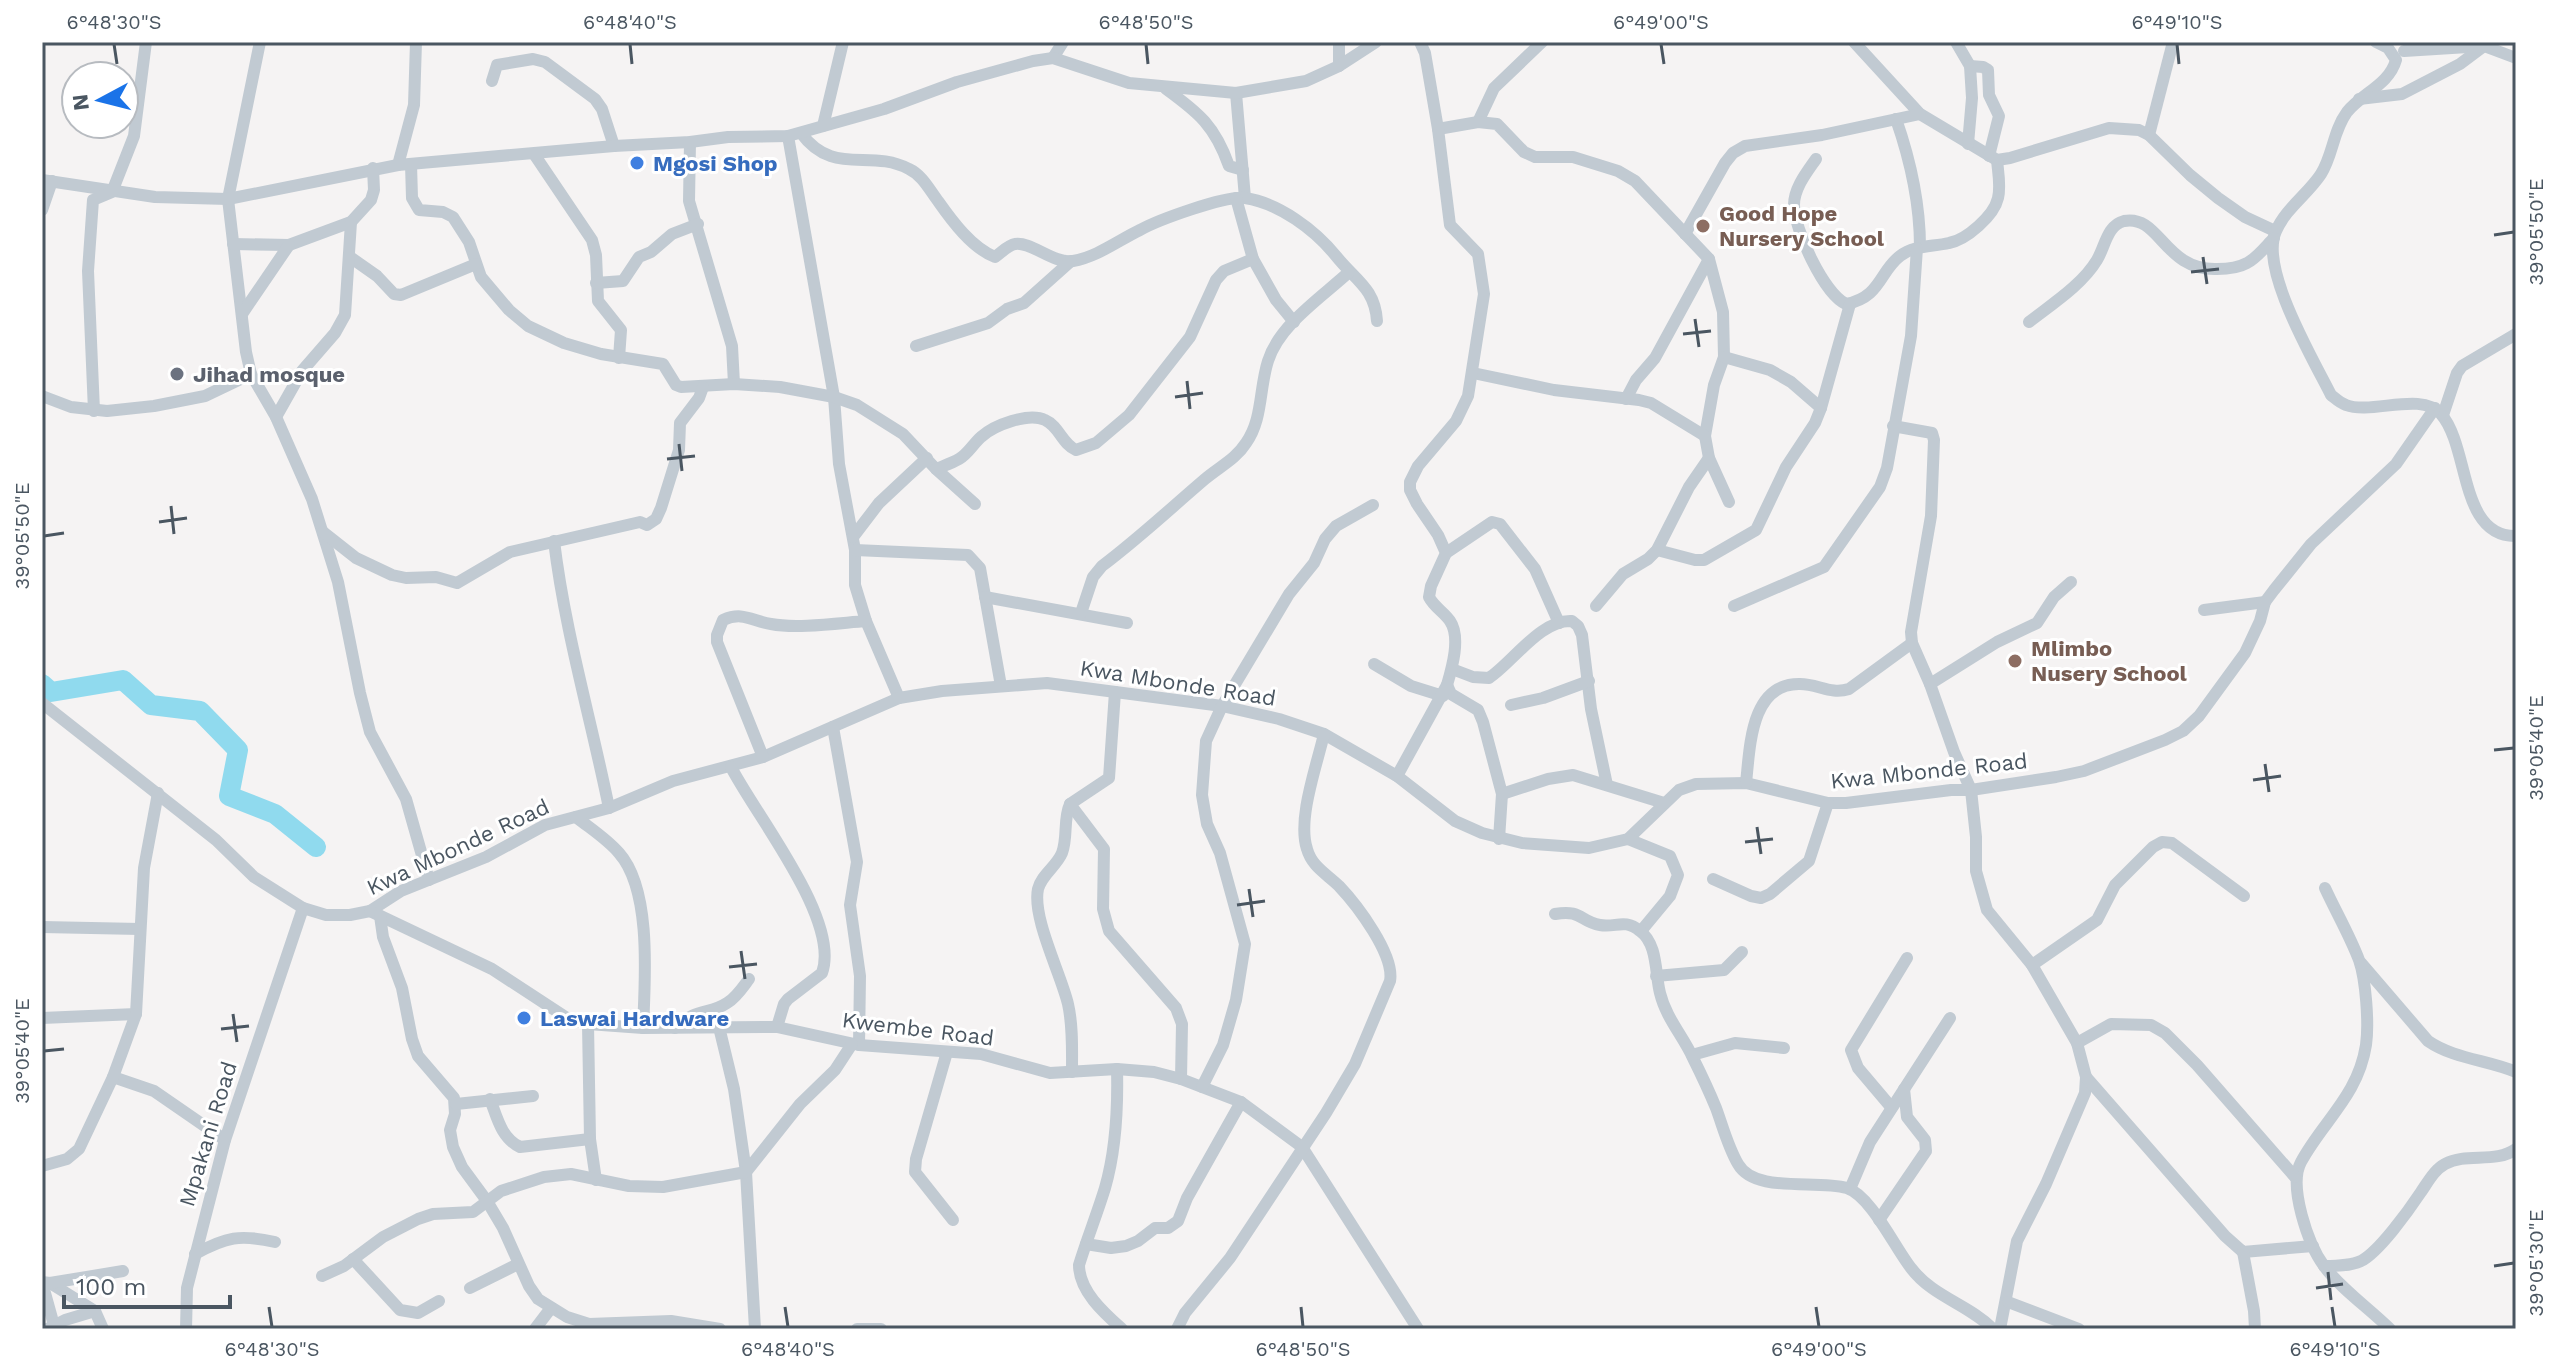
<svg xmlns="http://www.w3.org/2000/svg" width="2558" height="1371" font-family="'Work Sans',sans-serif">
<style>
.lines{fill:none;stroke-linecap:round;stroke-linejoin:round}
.river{stroke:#90daee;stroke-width:20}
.minor{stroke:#c1cad2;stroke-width:12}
.ticks{fill:none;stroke:#4a5661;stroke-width:3}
.shop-dot{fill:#3f7fe0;stroke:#fff;stroke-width:3}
.education-dot{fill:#8d6e63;stroke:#fff;stroke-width:3}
.worship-dot{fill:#6b7280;stroke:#fff;stroke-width:3}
.labels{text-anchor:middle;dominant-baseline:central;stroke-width:6;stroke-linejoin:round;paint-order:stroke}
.shop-label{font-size:22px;font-weight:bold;fill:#366cbe;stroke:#fff;text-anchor:start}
.education-label{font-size:22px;font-weight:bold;fill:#785e54;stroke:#fff;text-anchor:start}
.worship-label{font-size:22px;font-weight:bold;fill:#5b616d;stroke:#fff;text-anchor:start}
.street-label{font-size:22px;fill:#4a5661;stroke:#fff}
.neatline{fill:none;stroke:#4a5661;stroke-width:3}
.ticks-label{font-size:20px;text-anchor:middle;fill:#4a5661}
</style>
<rect width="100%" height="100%" fill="#f5f3f3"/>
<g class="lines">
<!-- river -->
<polyline class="river" points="42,684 51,692 123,680 151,705 200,711 238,750 229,796 275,814 316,847"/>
<!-- minor -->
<g class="minor">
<polyline points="260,42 228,199 246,352 251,374 276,417 312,499 338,582 360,693 370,732 406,799 429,880"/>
<polyline points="1339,42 1339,66"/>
<polyline points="1854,42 1920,114 1997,160 2010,158 2109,128 2139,130 2149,135 2190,175 2218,198 2245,217 2275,231"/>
<polyline points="1956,42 1970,66 1972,98 1968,144"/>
<path d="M2376,42L2388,48L2396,60C2389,85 2362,93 2347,112C2333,131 2333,155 2321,174C2308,194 2286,208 2276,231C2259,268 2313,359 2331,395C2336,399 2340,403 2346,405C2372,415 2421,391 2441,414C2470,447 2459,537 2516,536"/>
<polyline points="2404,51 2484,46 2516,58"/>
<polyline points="1053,58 1063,42"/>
<polyline points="1970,66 1983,67 1988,70 1989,95 1999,116 1989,156"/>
<polyline points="492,81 497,65 533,59 545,62 595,99 602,109 614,146"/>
<path d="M1166,89C1199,113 1215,126 1229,166L1243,170"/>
<polyline points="1236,93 1245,198"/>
<polyline points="2359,99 2402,94 2460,64 2484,46"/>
<path d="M1896,119C1911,162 1920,202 1920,247"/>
<polyline points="1478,122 1494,88 1542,42"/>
<polyline points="823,126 843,42"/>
<polyline points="1438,129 1478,122 1497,124 1524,152 1535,157 1573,157 1618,171 1635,181 1709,259 1723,312 1724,357 1714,385 1705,436 1709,458 1729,502"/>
<path d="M801,133C833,177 870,148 909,169C922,175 929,189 938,201C952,221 972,248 995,257C1001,253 1008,245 1015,244C1031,241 1053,264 1073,261C1097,257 1119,240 1140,230C1158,220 1226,195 1245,198C1279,203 1315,230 1336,256C1355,280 1375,288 1377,321"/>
<polyline points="2149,135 2173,42"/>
<polyline points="788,136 834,397 839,464 855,550 855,585 866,621 899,698"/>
<polyline points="690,142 689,201 732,346 734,384"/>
<polyline points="534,154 592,240 596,255 598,301 621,330 619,358"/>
<path d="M1816,159C1807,172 1794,188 1794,205C1794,229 1824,294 1846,304C1881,297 1879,272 1900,256C1914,245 1932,247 1949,243C1966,240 1994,216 1998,198C2001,186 1998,172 1997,160"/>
<polyline points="411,164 412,198 419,210 443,212 453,217 469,242 481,277 509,310 528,326 564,343 601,354 663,364 676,385 681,387 734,384 780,387 834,397 857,405 903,434 936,469 975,504"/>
<polyline points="398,165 414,105 416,42"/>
<polyline points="42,180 155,197 228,199 398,165 614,146 690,142 728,137 788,136 884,109 957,82 1033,61 1053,58 1129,83 1236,93 1306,81 1339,66 1376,42"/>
<polyline points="1236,198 1253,259 1276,300 1294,322"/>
<polyline points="42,210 52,181"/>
<polyline points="1685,234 1725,163 1733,153 1745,146 1822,135 1920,114"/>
<polyline points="233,244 289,245 351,222 371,200 374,190 373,168"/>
<polyline points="350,257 377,276 394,294 401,295 476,264"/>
<polyline points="596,283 623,281 639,257 651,252 672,234 698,224"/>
<polyline points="242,314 289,245"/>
<path d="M2029,322C2052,304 2082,285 2097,260C2105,247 2107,225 2124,221C2160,214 2164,271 2217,269C2227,269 2238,268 2247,263C2257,258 2266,246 2274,238"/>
<polyline points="916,346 988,323 1007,309 1024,303 1071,261"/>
<polyline points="1724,357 1770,370 1791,382 1821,408"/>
<polyline points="1473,373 1554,390 1639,400 1651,403 1705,436"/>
<polyline points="42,396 71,407 107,411 154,406 205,396 251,374"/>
<polyline points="1626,399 1636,380 1655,358 1709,259"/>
<polyline points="94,411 88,271 93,200 112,192 134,136 146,42"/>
<polyline points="2443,415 2457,373 2462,366 2516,334"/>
<polyline points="276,417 302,371 335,333 345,315 351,222"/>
<polyline points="1893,426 1932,433 1934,440 1931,516 1911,632 1912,643 1930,684 1954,752 1971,790 1976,837 1976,871 1987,910 2032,965 2077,1043 2086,1077 2085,1093 2046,1184 2017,1241 2000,1329"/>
<path d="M936,469C943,466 952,463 959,459C968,454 973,444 981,437C994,425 1029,412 1045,420C1059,426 1062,444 1076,450L1096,443L1129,415L1190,337L1216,280L1224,271L1253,259"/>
<polyline points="323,532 356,558 392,575 406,578 436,577 457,583 510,552 640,522 647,525 656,519 661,508 679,450 680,423 699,398 703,387"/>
<polyline points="853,537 879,503 927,458"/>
<path d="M554,541C565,632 591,719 609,808"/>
<polyline points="855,550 968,555 980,568 1001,686"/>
<polyline points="1657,550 1695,560 1704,560 1756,530 1786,467 1815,423 1821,408 1850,304"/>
<polyline points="1446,553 1492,522 1500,524 1535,569 1559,623"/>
<polyline points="985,597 1127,623"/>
<polyline points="1596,606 1623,574 1648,559 1657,550 1689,487 1709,458"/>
<polyline points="1734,606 1824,567 1880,487 1887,468 1911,336 1917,248"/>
<polyline points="2204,610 2265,602"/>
<path d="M1081,613L1093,577L1102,566C1138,539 1171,508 1205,479C1219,467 1236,459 1246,443C1263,419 1259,389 1268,361C1279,325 1322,297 1349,272"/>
<polyline points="1374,664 1411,686 1443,696"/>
<path d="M1452,669L1473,677L1489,678C1513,662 1541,619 1572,621L1578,626L1582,635L1591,709L1607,785"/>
<polyline points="1930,684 1997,642 2037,623 2054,597 2071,582"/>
<polyline points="1447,685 1451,694 1478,710 1483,722 1502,794 1499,839"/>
<polyline points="42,703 216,840 254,877 303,908 326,915 350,915 370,911 401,891 486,857 545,825 609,808 673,781 763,757 899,698 942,691 1047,683 1222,706 1279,719 1324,734 1397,776 1455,821 1482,833 1522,843 1589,848 1628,839 1679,790 1696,784 1746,783 1828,803 1846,803 1951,790 1971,790 2056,777 2084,771 2165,740 2183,731 2199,716 2245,653 2260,621 2265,602 2274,590 2311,544 2396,464 2435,408"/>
<polyline points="1511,705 1543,698 1589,681"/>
<polyline points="833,727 857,862 850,905 860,976 859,1045"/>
<path d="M763,757L717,642V635L723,620C743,611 752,621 771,624C797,629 839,623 866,621"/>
<path d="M731,767C756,816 841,920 822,973L788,999L784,1004L777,1027"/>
<path d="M1397,776L1447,685C1452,668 1461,637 1450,621C1444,612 1434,607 1429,597L1431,586L1446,553L1438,535L1417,504L1410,490V482L1418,466L1456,421L1468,396L1484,294L1478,254L1450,225L1438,129L1425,53L1420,42"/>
<path d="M1746,783C1750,748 1750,683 1800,684C1818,684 1831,695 1849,689L1912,643"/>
<polyline points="1502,794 1548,779 1573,775 1664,803"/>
<polyline points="1070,804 1104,849 1103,909 1109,931 1176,1008 1182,1024 1181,1079"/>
<path d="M576,817C591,829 607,839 619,853C652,890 645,980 643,1028"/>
<polyline points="1628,839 1670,856 1678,875 1670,896 1641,931"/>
<polyline points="1713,879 1751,896 1761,898 1770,894 1809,861 1828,803"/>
<path d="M2325,888C2336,912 2350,936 2359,960C2366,980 2369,1024 2366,1045C2358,1096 2323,1121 2301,1162C2288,1186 2308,1244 2324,1266C2340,1288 2370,1309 2390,1329"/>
<polyline points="370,911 492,969 567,1018 588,1024 643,1028 777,1027 859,1045 981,1054 1050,1073 1117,1069 1154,1072 1181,1079 1241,1102 1302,1147 1418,1329"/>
<path d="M1555,914C1582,909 1580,922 1600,925C1616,928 1624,918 1640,931C1658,944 1655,974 1660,993C1666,1018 1683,1036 1693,1058C1701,1074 1709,1091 1716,1108C1723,1127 1728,1147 1738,1164C1755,1194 1816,1179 1847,1188C1871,1196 1895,1248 1911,1268C1933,1297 1968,1304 1993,1329"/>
<polyline points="380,916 383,937 402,988 412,1039 418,1056 454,1098 455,1114 450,1130 453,1147 462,1167 487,1201 503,1228 529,1286 538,1299 567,1317 589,1324 671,1321 720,1329"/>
<polyline points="42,927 140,929"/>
<path d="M2361,963L2428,1041C2454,1059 2488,1060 2516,1072"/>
<polyline points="2032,965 2097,920 2115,885 2153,847 2162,842 2172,843 2244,896"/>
<polyline points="1656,976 1724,970 1742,952"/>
<polyline points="42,1018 136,1014 144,868 158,793"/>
<polyline points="588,1024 590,1139 596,1180"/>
<polyline points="719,1027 734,1089 746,1172 755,1329"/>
<path d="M675,1028C697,1007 709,1015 727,1003C736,998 743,987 749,979"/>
<polyline points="2077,1043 2111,1024 2151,1025 2165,1033 2197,1065 2295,1177"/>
<polyline points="947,1052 916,1159 915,1172 953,1220"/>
<polyline points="1692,1055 1735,1043 1784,1048"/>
<path d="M1117,1069C1118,1108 1116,1150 1105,1188C1097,1214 1087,1239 1079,1265C1079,1291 1104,1313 1122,1329"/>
<path d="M1072,1072C1072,1050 1073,1026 1068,1004C1061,974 1032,918 1038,889C1042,874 1056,867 1062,853C1068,837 1063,819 1070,804L1109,778L1115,692"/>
<polyline points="113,1077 154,1091 225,1140"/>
<polyline points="2086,1077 2225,1236 2243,1252 2313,1246"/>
<polyline points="1202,1087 1223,1045 1236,1000 1245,944 1220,853 1207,824 1202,795 1206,741 1222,706 1289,594 1314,563 1325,539 1336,526 1373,505"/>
<path d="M490,1099C497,1117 501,1138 520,1147L590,1139"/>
<polyline points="456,1104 533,1096"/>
<polyline points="1891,1107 1858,1068 1851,1050 1907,958"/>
<polyline points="42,1166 67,1159 79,1149 113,1077 136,1014"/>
<polyline points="1850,1189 1870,1142 1950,1018"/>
<polyline points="1879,1220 1926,1151 1925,1140 1907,1117 1904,1089"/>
<polyline points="1086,1244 1111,1248 1126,1246 1138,1241 1155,1228 1168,1228 1178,1221 1187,1198 1241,1102"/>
<polyline points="2243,1252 2254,1311 2255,1329"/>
<path d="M195,1254C226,1237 240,1234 275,1242"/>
<polyline points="353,1259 400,1310 418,1313 439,1301"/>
<path d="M2324,1266C2336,1266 2350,1266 2361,1261C2379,1252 2409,1210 2421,1192C2428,1182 2434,1170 2445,1164C2467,1152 2495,1164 2516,1149"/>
<polyline points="322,1276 344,1266 383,1237 418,1219 433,1214 473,1212 501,1191 544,1177 571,1174 629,1186 663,1187 746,1172 800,1104 835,1070 852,1044"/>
<polyline points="42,1282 50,1283 95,1311 103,1329"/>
<polyline points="42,1282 55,1329"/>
<polyline points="50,1283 123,1271"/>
<polyline points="470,1288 518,1264"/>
<polyline points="2008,1302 2079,1329"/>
<polyline points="47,1329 65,1320 95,1311"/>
<polyline points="186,1329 187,1288 225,1140 303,908"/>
<polyline points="535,1329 551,1308"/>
<polyline points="857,1329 881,1329"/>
<path d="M1177,1329L1185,1313L1230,1258L1326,1113L1355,1064L1390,981C1395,955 1357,905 1339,886C1327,874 1312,867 1307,849C1297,819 1317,765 1324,734"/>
</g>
</g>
<!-- ticks -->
<path class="ticks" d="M114,44L117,64M630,44L632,64M1146,44L1148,64M1661,44L1664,64M2177,44L2179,64M2494,235L2514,232M2203,257L2207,284M2191,272L2219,269M1695,319L1699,347M1683,334L1711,331M1187,381L1190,409M1175,397L1203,393M679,444L682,471M667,459L695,456M171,506L174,534M159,522L187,518M44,536L64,533M2494,750L2514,748M2265,764L2269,792M2253,780L2281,776M1757,827L1761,854M1745,842L1773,839M1249,889L1253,917M1237,905L1265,901M741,951L745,979M729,967L757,964M233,1014L237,1042M221,1029L249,1026M44,1051L64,1049M2494,1266L2514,1263M2328,1272L2331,1300M2316,1288L2343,1284M269,1307L272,1327M785,1307L788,1327M1301,1307L1303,1327M1816,1307L1819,1327M2332,1307L2335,1327"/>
<!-- markers -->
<g class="shop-dot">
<circle cx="637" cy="163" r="8"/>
<circle cx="524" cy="1018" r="8"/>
</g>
<g class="education-dot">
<circle cx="1703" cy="226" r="8"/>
<circle cx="2015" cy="661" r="8"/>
</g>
<circle class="worship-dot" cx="177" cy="374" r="8"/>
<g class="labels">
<!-- shop labels -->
<g class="shop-label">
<text x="653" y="163">Mgosi Shop</text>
<text x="540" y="1018">Laswai Hardware</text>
</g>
<!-- education labels -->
<g class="education-label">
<text x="1719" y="213">Good Hope<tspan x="1719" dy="25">Nursery School</tspan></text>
<text x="2031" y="648">Mlimbo<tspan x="2031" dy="25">Nusery School</tspan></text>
</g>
<!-- worship labels -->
<g class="worship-label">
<text x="193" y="374">Jihad mosque</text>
</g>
<!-- street labels -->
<g class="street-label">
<text transform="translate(1178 683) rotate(9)">Kwa Mbonde Road</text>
<text transform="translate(1929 771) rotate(-6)">Kwa Mbonde Road</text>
<text transform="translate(458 847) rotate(-25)">Kwa Mbonde Road</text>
<text transform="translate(918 1029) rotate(7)">Kwembe Road</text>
<text transform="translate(208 1134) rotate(-73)">Mpakani Road</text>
</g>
</g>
<!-- border -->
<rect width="2558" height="1371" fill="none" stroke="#ffffff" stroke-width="88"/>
<!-- north arrow -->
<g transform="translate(100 100) rotate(263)"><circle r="38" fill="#ffffff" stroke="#b7bbc0" stroke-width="2"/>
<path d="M0-6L14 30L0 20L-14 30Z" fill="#1a73e8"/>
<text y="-12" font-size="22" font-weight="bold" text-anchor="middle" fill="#4a5661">N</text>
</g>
<!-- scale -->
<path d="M64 1295v12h166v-12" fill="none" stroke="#4a5661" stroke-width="4"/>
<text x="76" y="1295" font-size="24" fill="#4a5661" stroke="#ffffff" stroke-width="6" paint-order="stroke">100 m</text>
<rect x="44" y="44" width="2470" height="1283" class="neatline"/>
<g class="ticks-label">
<text x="114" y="29">6°48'30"S</text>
<text x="630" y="29">6°48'40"S</text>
<text x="1146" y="29">6°48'50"S</text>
<text x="1661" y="29">6°49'00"S</text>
<text x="2177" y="29">6°49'10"S</text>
<text transform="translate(2536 232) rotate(-90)" y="7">39°05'50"E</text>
<text transform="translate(22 536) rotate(-90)" y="7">39°05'50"E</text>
<text transform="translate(2536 748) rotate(-90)" y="7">39°05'40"E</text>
<text transform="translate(22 1051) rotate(-90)" y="7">39°05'40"E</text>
<text transform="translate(2536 1263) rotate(-90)" y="7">39°05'30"E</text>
<text x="272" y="1356">6°48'30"S</text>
<text x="788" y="1356">6°48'40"S</text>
<text x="1303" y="1356">6°48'50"S</text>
<text x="1819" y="1356">6°49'00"S</text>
<text x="2335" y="1356">6°49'10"S</text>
</g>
</svg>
